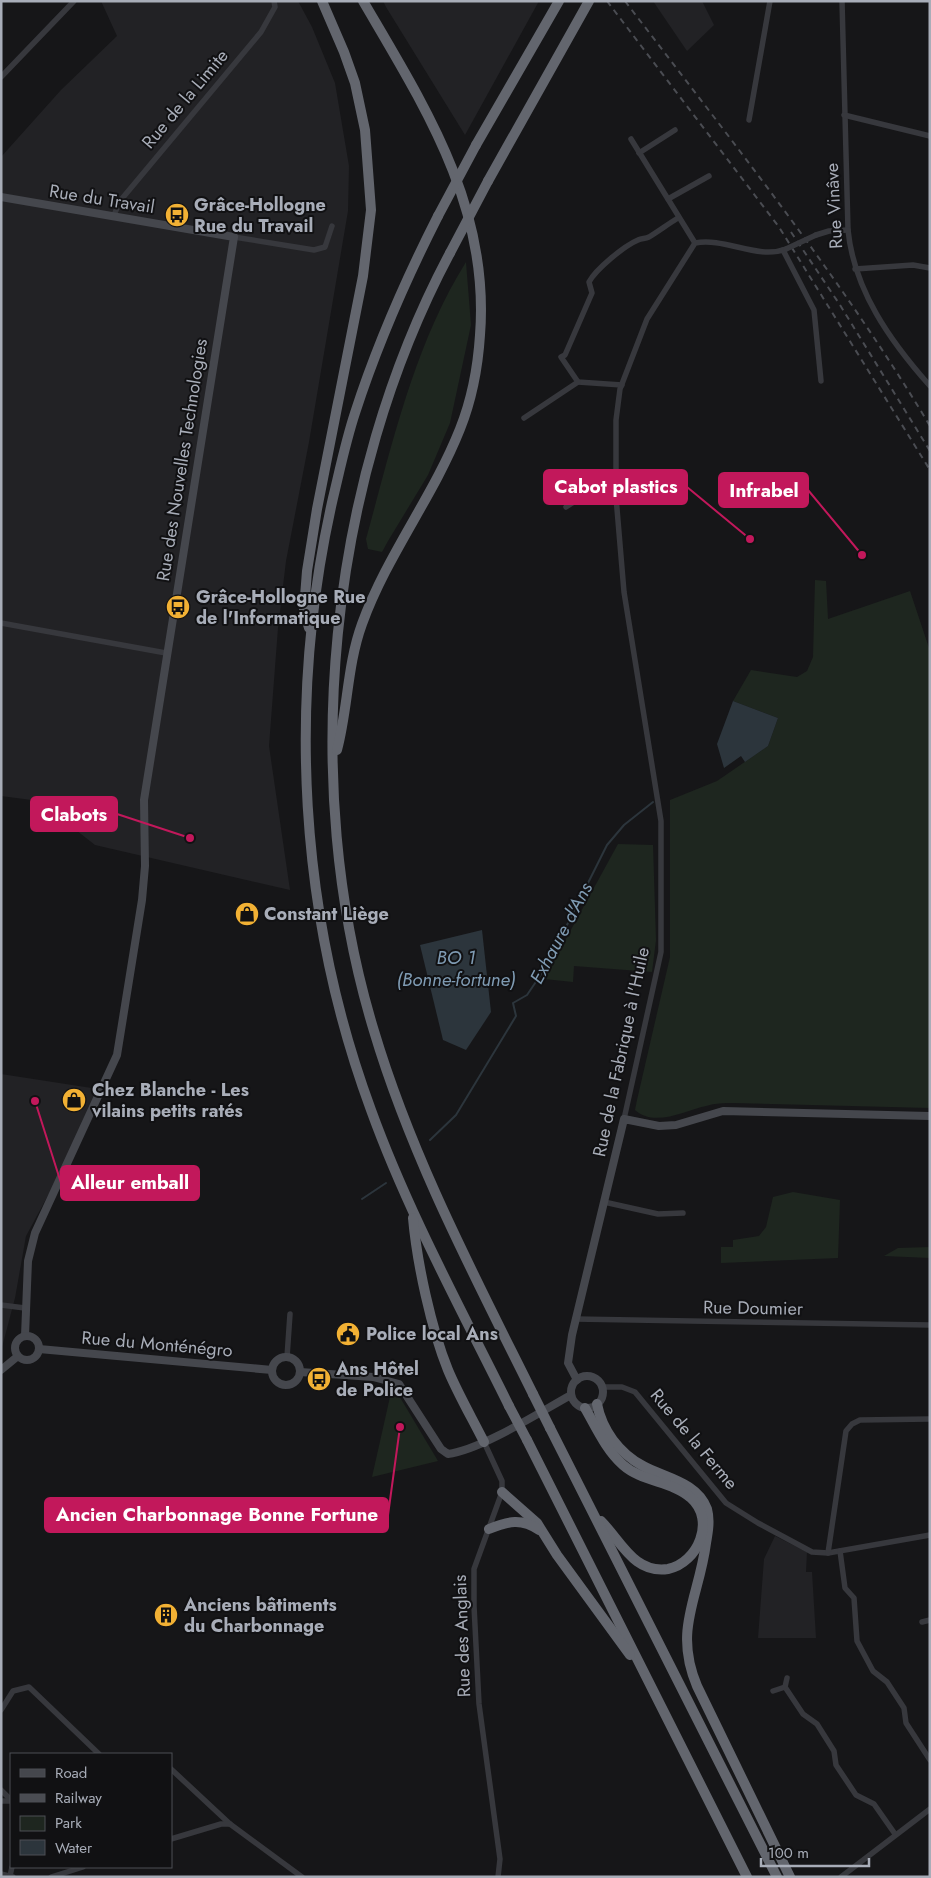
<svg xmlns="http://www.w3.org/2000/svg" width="931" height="1878" font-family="Jost,sans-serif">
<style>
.built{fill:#222225}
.green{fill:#1e261f}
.water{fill:#2c353c}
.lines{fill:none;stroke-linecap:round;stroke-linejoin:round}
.stream{stroke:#2c353c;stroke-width:2}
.street{stroke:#37383d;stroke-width:5.5}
.secondary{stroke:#45474d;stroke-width:8}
.highway{stroke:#63666e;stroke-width:10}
.rail{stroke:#4a4c52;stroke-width:2;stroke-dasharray:6 5;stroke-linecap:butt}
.street-bridge{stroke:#37383d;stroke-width:5.5}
.highway-bridge{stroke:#63666e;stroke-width:10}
.labels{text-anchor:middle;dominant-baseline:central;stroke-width:4;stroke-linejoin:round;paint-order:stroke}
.street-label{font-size:18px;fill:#a8adb8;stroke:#111113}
.poi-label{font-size:18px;font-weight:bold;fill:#a8adb8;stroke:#111113;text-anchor:start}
.water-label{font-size:19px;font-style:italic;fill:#7f9bb3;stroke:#111113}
.leader{fill:none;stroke:#c2185b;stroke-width:2}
.callout-dot{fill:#c2185b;stroke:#111113;stroke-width:2}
.callout{fill:#c2185b;stroke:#c2185b;stroke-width:2}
.callout-label{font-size:19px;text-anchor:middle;font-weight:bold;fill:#fff}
</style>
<rect width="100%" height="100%" fill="#161618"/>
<!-- built -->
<g class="built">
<polygon points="101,1 298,1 312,27 335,83 349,166 348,211 309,442 286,561 278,628 269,746 290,890 95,845 67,823 47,802 1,796 1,157 61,90 117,36"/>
<polygon points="383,1 539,1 465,135 386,7"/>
<polygon points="653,1 702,1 714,25 687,51"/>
<polygon points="1,1074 98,1089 59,1175 26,1236 15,1298 1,1351"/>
<polygon points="775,1536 807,1552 806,1572 812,1572 816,1638 758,1638 764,1559"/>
</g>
<!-- green -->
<g class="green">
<path d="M466,262L471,325L450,423L428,475L388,541L382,552L368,549L366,539C392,445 414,345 466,262Z"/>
<path d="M815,580L826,581L828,619L910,591L930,651V1108L733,1103C724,1103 715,1103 706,1106C686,1110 655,1128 635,1110L637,1100L670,957V800L717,781L768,746L778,718L733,701L751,670L797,677L807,671L813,657Z"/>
<polygon points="618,844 653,845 656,940 652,972 574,966 573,982 544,979"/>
<polygon points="793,1192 840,1200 838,1258 721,1263 721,1247 733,1247 733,1240 759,1236 766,1227 773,1197"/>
<polygon points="930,1247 930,1258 884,1256 898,1248"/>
<polygon points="392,1388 398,1394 438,1461 372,1477"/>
</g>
<!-- water -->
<g class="water">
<polygon points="733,701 778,718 768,746 745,762 741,756 724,768 717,744"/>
<polygon points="482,930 491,1012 466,1050 443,1040 420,945"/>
</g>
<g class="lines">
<!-- stream -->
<g class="stream">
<polyline points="430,1140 456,1115 516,1016 513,1003 527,995 546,967 607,845 624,825 653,802"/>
<polyline points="362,1199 386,1183"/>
</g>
<!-- street -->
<g class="street">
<path d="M842,1L848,230C854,290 890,341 930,386"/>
<polyline points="1,77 74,1"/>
<polyline points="844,115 930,136"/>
<polyline points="749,120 770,1"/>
<polyline points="631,139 695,243"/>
<polyline points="639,153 675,130"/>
<polyline points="668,199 709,176"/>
<polyline points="114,215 120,201 261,32 275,7 274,1"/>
<polyline points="816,235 829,231 848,230"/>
<polyline points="234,237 314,250 325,247 332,226"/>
<polyline points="783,250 814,310 821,381"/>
<polyline points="855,269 913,265 930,268"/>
<path d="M622,385L578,382L561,357L565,355L592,293L589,282C596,269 624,246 638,240C642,238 645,239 649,237C659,231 668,224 678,218"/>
<polyline points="524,418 578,382"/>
<polyline points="566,507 616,475"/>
<polyline points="1,623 166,653"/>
<path d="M624,1119L661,952V821L624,592L616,497V420L620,389L647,319L695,243C725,237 757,260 786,249"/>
<polyline points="604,1202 658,1214 683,1213"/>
<polyline points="1,1305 25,1308"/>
<polyline points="575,1319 930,1325"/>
<polyline points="287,1357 290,1314"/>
<polyline points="602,1387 622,1387 635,1392 726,1503 758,1523 812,1552 828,1553 930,1535"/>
<polyline points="484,1442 502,1481 502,1492 474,1569 474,1606 479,1704 500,1859 498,1877"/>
<polyline points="840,1551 845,1588 854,1598 857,1641 873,1671 887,1682 904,1708 906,1723 930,1760"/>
<polyline points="828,1553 846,1431 852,1424 860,1420 930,1419"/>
<polyline points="922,1622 930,1620"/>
<polyline points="785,1687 803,1714 817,1724 834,1751 836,1765 856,1795 874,1804 895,1834"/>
<polyline points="773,1691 785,1687 787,1678"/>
<polyline points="1,1710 13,1691 29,1687 99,1754"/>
<polyline points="171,1769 230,1824 302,1877"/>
<polyline points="1,1790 11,1800"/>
<polyline points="1,1801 11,1801"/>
<polyline points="171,1839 221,1824 230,1824"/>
<polyline points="1,1874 13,1877"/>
<polyline points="10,1876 12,1867"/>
<polyline points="51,1877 83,1867"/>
<polyline points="841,1877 930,1809"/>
</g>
<!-- secondary -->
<g class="secondary">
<polyline points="1,197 234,237 144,800 145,866 142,900 117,1055 35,1233 28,1261 25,1336"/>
<circle cx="27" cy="1348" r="12"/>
<polyline points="39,1349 272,1370"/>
<circle cx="286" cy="1371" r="14"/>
<polyline points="1,1370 18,1356"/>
<path d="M300,1372L373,1377L399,1384L441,1449L448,1454C481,1450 540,1412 571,1395"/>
<circle cx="587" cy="1392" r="16"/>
<polyline points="577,1380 568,1363 572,1335 624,1119 659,1126 676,1125 723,1111 930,1116"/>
</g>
<!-- highway -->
<g class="highway">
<polyline points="476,145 559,1"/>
<polyline points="488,181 589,1"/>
<path d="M438,216C406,279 377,345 355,413C346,440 340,469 333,498C287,700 299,915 371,1110C408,1212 461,1309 509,1406"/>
<path d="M450,253C328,482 298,782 374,1031C412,1158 474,1275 533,1394"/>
<polyline points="309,628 304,610 307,571 317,509 363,276 371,210 365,130 355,83 344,52 322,1"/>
<path d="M337,750C348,709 347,665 362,624C387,555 433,497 460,429C472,399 478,366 480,335C490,207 425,107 363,1"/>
<path d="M413,1218C417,1263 431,1328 448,1370C458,1394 472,1418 484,1442"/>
<path d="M597,1404C602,1430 619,1453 643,1466C665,1478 697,1482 707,1509C710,1520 708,1532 706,1543C699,1598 673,1629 697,1686L790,1877"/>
<path d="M585,1408C596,1427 606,1450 623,1465C642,1482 672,1481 691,1498C716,1520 698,1563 668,1569C634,1574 621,1541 601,1521"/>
<polyline points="550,1428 777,1877"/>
<polyline points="527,1440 747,1877"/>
<polyline points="502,1492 537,1523 557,1555 630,1655"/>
<path d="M489,1529C508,1521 522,1518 539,1530"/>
</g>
<!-- rail -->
<g class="rail">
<polyline points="607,1 779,227 930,470"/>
<path d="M625,1C731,140 840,276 930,426"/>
<polyline points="791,232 840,305 930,451"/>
</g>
<!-- street-bridge -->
<polyline class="street-bridge" points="786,249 816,235"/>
<!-- highway-bridge -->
<g class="highway-bridge">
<polyline points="438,216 476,145"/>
<polyline points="450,253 488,181"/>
<polyline points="533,1394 550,1428"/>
<polyline points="509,1406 527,1440"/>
</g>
</g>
<!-- icons -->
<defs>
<g id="bus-disc" transform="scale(1.25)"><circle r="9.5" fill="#f2b134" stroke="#111113"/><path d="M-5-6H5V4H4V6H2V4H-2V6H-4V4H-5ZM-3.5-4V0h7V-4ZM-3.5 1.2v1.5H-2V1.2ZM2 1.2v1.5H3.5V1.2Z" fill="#111"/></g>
<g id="shop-disc" transform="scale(1.25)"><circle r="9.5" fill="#f2b134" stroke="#111113"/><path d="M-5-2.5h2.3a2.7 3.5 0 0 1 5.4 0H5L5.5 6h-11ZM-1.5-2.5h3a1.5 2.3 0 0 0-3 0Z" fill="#111"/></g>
<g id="civic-disc" transform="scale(1.25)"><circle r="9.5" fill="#f2b134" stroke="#111113"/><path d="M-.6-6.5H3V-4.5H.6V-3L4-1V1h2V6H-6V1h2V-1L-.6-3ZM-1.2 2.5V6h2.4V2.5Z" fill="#111"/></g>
<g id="building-disc" transform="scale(1.25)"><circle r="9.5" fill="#f2b134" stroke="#111113"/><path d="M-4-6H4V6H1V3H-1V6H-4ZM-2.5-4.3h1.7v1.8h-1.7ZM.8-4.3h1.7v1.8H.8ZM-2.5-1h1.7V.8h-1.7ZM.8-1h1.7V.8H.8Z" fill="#111"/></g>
</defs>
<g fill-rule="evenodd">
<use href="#bus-disc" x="177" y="215"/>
<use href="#bus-disc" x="178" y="607"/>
<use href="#shop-disc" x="247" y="914"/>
<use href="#shop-disc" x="74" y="1100"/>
<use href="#civic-disc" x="348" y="1334"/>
<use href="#bus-disc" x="319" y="1379"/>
<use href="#building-disc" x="166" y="1615"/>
</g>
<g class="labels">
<!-- street labels -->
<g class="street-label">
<text transform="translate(185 99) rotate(-50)">Rue de la Limite</text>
<text transform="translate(102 199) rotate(9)">Rue du Travail</text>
<text transform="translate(834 206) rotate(-93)">Rue Vinâve</text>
<text transform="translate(182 460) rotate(-81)">Rue des Nouvelles Technologies</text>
<text transform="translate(621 1052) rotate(-78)">Rue de la Fabrique à l'Huile</text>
<text transform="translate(753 1308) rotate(1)">Rue Doumier</text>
<text transform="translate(157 1344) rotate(5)">Rue du Monténégro</text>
<text transform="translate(694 1439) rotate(50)">Rue de la Ferme</text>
<text transform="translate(462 1636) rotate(-92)">Rue des Anglais</text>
</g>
<!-- poi labels -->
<g class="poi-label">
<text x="194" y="205">Grâce-Hollogne<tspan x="194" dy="21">Rue du Travail</tspan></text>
<text x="196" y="597">Grâce-Hollogne Rue<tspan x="196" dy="21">de l'Informatique</tspan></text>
<text x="264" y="914">Constant Liège</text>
<text x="92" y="1090">Chez Blanche - Les<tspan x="92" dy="21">vilains petits ratés</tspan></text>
<text x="366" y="1334">Police local Ans</text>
<text x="336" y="1369">Ans Hôtel<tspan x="336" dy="21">de Police</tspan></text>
<text x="184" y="1605">Anciens bâtiments<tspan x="184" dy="21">du Charbonnage</tspan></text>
</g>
<!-- water labels -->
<g class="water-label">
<text transform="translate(561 933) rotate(-62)">Exhaure d'Ans</text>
<text x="456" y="957">BO 1<tspan x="456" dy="22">(Bonne-fortune)</tspan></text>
</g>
</g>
<!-- callouts -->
<path class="leader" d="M750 539L687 487M862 555L808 490M190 838L117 814M35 1101L61 1183M400 1427L388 1515"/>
<g class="callout-dot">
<circle cx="750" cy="539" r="5"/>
<circle cx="862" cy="555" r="5"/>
<circle cx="190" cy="838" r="5"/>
<circle cx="35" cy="1101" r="5"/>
<circle cx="400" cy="1427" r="5"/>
</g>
<g class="callout">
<rect x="544" y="470" width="143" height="34" rx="5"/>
<rect x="719" y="473" width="89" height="34" rx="5"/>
<rect x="31" y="797" width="86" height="34" rx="5"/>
<rect x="61" y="1166" width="138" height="34" rx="5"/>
<rect x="45" y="1498" width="343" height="34" rx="5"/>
</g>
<g class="callout-label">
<text x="616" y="493">Cabot plastics</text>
<text x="764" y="497">Infrabel</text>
<text x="74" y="821">Clabots</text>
<text x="130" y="1189">Alleur emball</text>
<text x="217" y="1521">Ancien Charbonnage Bonne Fortune</text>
</g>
<!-- border -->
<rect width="931" height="1878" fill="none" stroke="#a8adb8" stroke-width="5"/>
<!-- legend -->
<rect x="10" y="1753" width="162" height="115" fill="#111113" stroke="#4d4f55"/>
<rect x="20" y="1769" width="25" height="8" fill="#45474d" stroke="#4d4f55"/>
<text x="55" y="1778" font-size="15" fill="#a8adb8">Road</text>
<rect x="20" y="1794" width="25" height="8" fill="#4a4c52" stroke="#4d4f55"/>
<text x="55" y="1803" font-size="15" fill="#a8adb8">Railway</text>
<rect x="20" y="1816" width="25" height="15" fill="#1e261f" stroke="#4d4f55"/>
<text x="55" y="1828" font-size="15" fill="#a8adb8">Park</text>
<rect x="20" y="1840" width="25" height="15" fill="#2c353c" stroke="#4d4f55"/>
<text x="55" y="1853" font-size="15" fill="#a8adb8">Water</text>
<!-- scale -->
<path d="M761 1858v8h108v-8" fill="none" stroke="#a8adb8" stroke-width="2.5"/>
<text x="768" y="1858" font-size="15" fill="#a8adb8" stroke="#111113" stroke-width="4" paint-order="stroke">100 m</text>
</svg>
